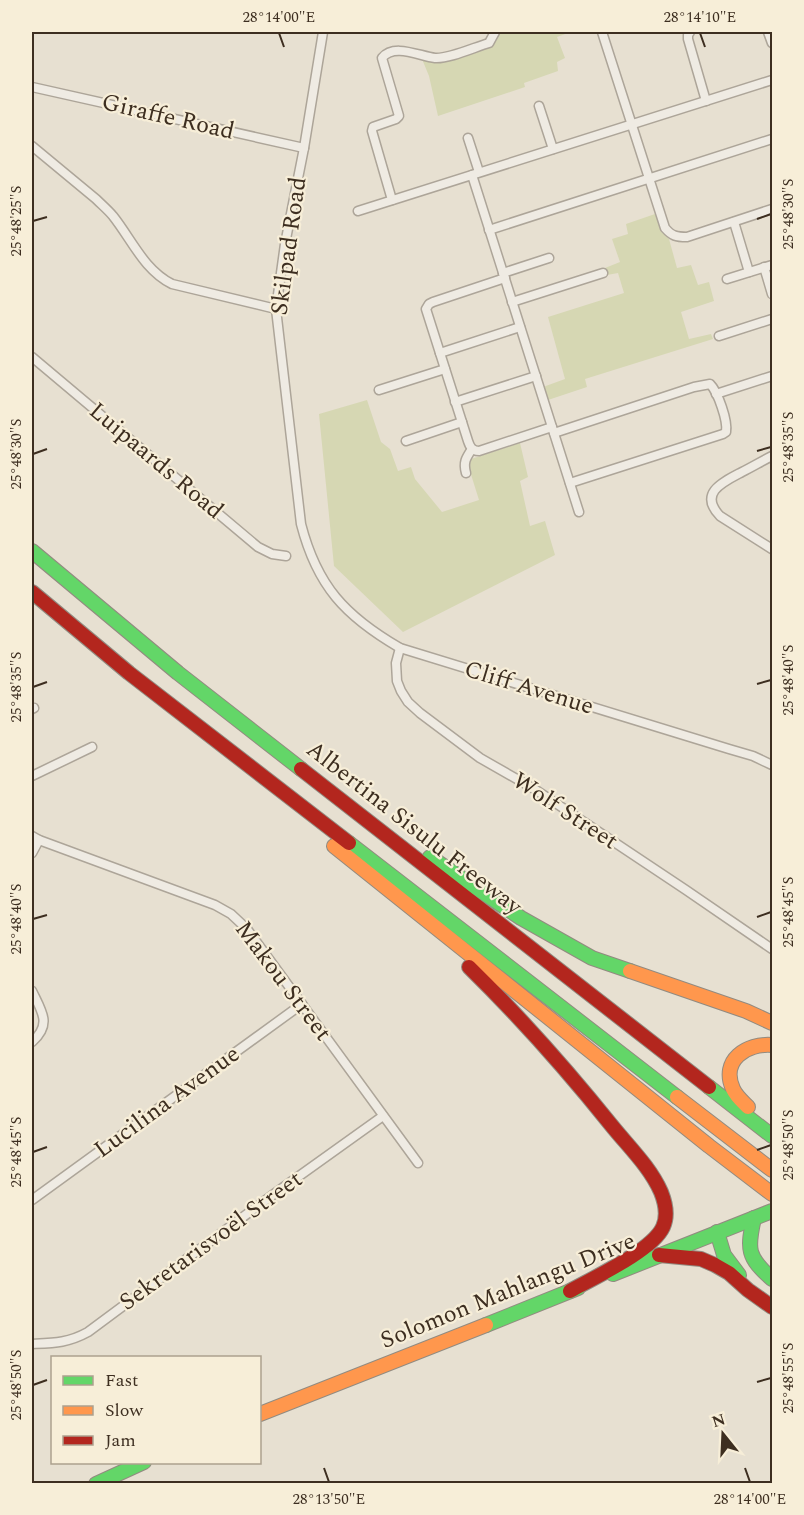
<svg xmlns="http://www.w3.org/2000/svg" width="804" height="1515" font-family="Spectral,serif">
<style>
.green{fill:#d6d7b3}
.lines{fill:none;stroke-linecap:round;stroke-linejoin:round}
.street-casing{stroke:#ada599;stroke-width:11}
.fast-casing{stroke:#928b80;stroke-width:16}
.slow-casing{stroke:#928b80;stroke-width:16}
.jam-casing{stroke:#928b80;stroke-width:16}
.street{stroke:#efebe3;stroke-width:8}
.fast{stroke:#63d668;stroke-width:14}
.slow{stroke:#ff974d;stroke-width:14}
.jam{stroke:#b3261e;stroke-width:14}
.ticks{fill:none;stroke:#3d2e20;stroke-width:2}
.labels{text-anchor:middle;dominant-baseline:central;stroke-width:4.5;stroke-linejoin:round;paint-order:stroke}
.street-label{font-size:24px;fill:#3d2e20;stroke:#f7eed8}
.neatline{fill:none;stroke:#3d2e20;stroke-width:2}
.ticks-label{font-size:15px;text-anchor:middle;fill:#3d2e20}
</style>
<rect width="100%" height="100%" fill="#e7e0d1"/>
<!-- green -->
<g class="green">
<path d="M499,32H571L557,37L565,58L557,62L558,71L524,83L525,87L438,116L429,76L422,59C428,60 435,63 441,62C451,61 491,48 496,41C499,37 499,36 499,32Z"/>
<polygon points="655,214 661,231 669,239 677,268 691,265 698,285 709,282 714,301 681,312 689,339 711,334 713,339 585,379 587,387 548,400 543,387 565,379 548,317 624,293 618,273 607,275 605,268 620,262 612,239 628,234 626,224"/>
<polygon points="367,400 381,442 390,449 398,471 411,467 415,479 442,512 479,500 468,465 468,460 520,443 528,477 520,481 530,526 545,521 555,555 403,632 334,566 319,414"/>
</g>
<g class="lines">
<!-- street casing -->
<g class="street-casing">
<g id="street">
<path d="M323,32L304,148L285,244L276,309L301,524C317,586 345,616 400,648L729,749L753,756L772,765"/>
<path d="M602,32L665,228C672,236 676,237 687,237L772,209"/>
<polyline points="690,32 688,35 688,39 706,101"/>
<polyline points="768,32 772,43"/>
<polyline points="32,87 304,148"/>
<polyline points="539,106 553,149"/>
<polyline points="468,138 479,172"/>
<path d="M32,146L96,199C102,205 108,210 113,216C132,240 144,270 172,284L276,309"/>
<polyline points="472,175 579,512"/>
<path d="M392,200L372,131L373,127L396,119L399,116L382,58C394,43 419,56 435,58C449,59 475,47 489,43L495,32"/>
<polyline points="358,211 772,80"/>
<polyline points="734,222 749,272"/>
<polyline points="489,230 772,139"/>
<polyline points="764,267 772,294"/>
<polyline points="503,273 549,258"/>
<path d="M505,278L433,302L429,304L426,309L468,441C470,447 472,451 479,451L552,427"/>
<polyline points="727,279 772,265"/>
<polyline points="512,302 603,273"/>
<polyline points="719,336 772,319"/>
<polyline points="440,353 520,327"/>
<polyline points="32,357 258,547 272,554 286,556"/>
<polyline points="379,390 445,369"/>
<polyline points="716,394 772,376"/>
<polyline points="455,402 536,376"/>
<path d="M554,433L694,387L710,384C718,392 728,421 726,432L723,434L570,483"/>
<polyline points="406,441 462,422"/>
<path d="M772,456C762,461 752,467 742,472C723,482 698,493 720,516L772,549"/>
<path d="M466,473C463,462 466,458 472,449"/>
<polyline points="400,648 396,663 397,681 401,691 408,702 420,713 480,758 536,790 686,890 772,949"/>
<polyline points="32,709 34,708"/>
<polyline points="32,776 92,747"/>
<polyline points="32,836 39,840 215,905 231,914 247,929 418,1163"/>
<polyline points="32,853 39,840"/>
<path d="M32,991C42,1012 52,1024 32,1042"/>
<polyline points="32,1200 302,1004"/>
<path d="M32,1344C54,1343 68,1343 88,1332L274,1194L383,1116"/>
</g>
</g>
<!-- fast casing -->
<g class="fast-casing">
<g id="fast">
<polyline points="32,551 178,673 301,769"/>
<polyline points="349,843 677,1097"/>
<polyline points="430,857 521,918 592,958 630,971"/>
<polyline points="709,1087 772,1136"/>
<path d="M754,1218C747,1249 747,1257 772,1279"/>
<polyline points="717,1232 724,1255 739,1275"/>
<polyline points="613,1274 772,1211"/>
<polyline points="486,1325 578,1288"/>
<polyline points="96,1484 144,1462"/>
</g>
</g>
<!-- slow casing -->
<g class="slow-casing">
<g id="slow">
<polyline points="334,846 709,1146 772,1194"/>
<polyline points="630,971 746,1011 772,1023"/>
<polyline points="677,1097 772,1170"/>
<path d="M748,1107C742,1101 736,1096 733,1089C720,1060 747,1043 772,1045"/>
<polyline points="260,1414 486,1325"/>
</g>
</g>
<!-- jam casing -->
<g class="jam-casing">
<g id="jam">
<polyline points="32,592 129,673 349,843"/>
<polyline points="301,769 709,1087"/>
<path d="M469,967C520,1017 567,1070 612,1126C629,1147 650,1167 661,1192C665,1202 668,1216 663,1227C652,1251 593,1278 570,1291"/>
<polyline points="659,1255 701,1259 715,1265 729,1273 748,1290 772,1307"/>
</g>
</g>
<!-- street -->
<use href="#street" class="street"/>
<!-- fast -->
<use href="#fast" class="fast"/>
<!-- slow -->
<use href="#slow" class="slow"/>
<!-- jam -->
<use href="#jam" class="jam"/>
</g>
<!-- ticks -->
<path class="ticks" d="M279,33L284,47M700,33L705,47M757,219L771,214M33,221L47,217M757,451L771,447M33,454L47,449M757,684L771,680M33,687L47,682M757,917L771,912M33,919L47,915M757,1150L771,1145M33,1152L47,1147M757,1382L771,1378M33,1385L47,1380M324,1468L329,1482M745,1468L750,1482"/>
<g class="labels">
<!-- street labels -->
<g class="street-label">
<text transform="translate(168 117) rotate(13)">Giraffe Road</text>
<text transform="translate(289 246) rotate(-82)">Skilpad Road</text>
<text transform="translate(156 461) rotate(40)">Luipaards Road</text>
<text transform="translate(529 688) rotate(17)">Cliff Avenue</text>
<text transform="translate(565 811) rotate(33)">Wolf Street</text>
<text transform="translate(414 828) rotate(38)">Albertina Sisulu Freeway</text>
<text transform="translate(283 981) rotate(53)">Makou Street</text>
<text transform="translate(167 1102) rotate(-36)">Lucilina Avenue</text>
<text transform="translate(211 1241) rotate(-36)">Sekretarisvoël Street</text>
<text transform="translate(508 1291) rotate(-22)">Solomon Mahlangu Drive</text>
</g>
</g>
<!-- border -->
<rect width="804" height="1515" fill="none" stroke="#f7eed8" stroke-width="66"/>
<!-- legend -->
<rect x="51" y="1356" width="210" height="108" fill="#f7eed8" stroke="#ada18e" stroke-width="1.5"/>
<rect x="63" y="1376" width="30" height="9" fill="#63d668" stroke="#ada18e" stroke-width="1.5"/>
<text x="105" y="1386" font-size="18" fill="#3d2e20">Fast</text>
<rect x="63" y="1406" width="30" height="9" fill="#ff974d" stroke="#ada18e" stroke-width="1.5"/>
<text x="105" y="1416" font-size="18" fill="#3d2e20">Slow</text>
<rect x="63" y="1436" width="30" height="9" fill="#b3261e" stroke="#ada18e" stroke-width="1.5"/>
<text x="105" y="1446" font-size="18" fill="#3d2e20">Jam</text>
<!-- north arrow -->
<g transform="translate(723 1434) rotate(342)" stroke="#f7eed8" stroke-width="4.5" paint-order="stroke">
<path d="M0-4.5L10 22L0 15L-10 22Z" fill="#3d2e20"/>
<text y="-9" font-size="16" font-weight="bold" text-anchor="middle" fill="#3d2e20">N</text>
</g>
<rect x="33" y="33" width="738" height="1449" class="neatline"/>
<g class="ticks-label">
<text x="279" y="22">28°14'00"E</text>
<text x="700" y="22">28°14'10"E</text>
<text transform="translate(788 214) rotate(-90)" y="5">25°48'30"S</text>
<text transform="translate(16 221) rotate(-90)" y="5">25°48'25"S</text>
<text transform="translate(788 447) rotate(-90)" y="5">25°48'35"S</text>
<text transform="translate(16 454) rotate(-90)" y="5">25°48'30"S</text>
<text transform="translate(788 680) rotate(-90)" y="5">25°48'40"S</text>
<text transform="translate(16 687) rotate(-90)" y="5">25°48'35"S</text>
<text transform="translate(788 912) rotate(-90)" y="5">25°48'45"S</text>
<text transform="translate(16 919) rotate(-90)" y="5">25°48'40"S</text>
<text transform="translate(788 1145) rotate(-90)" y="5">25°48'50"S</text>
<text transform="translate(16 1152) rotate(-90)" y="5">25°48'45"S</text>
<text transform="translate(788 1378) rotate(-90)" y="5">25°48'55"S</text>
<text transform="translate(16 1385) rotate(-90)" y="5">25°48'50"S</text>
<text x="329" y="1504">28°13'50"E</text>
<text x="750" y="1504">28°14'00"E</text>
</g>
</svg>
